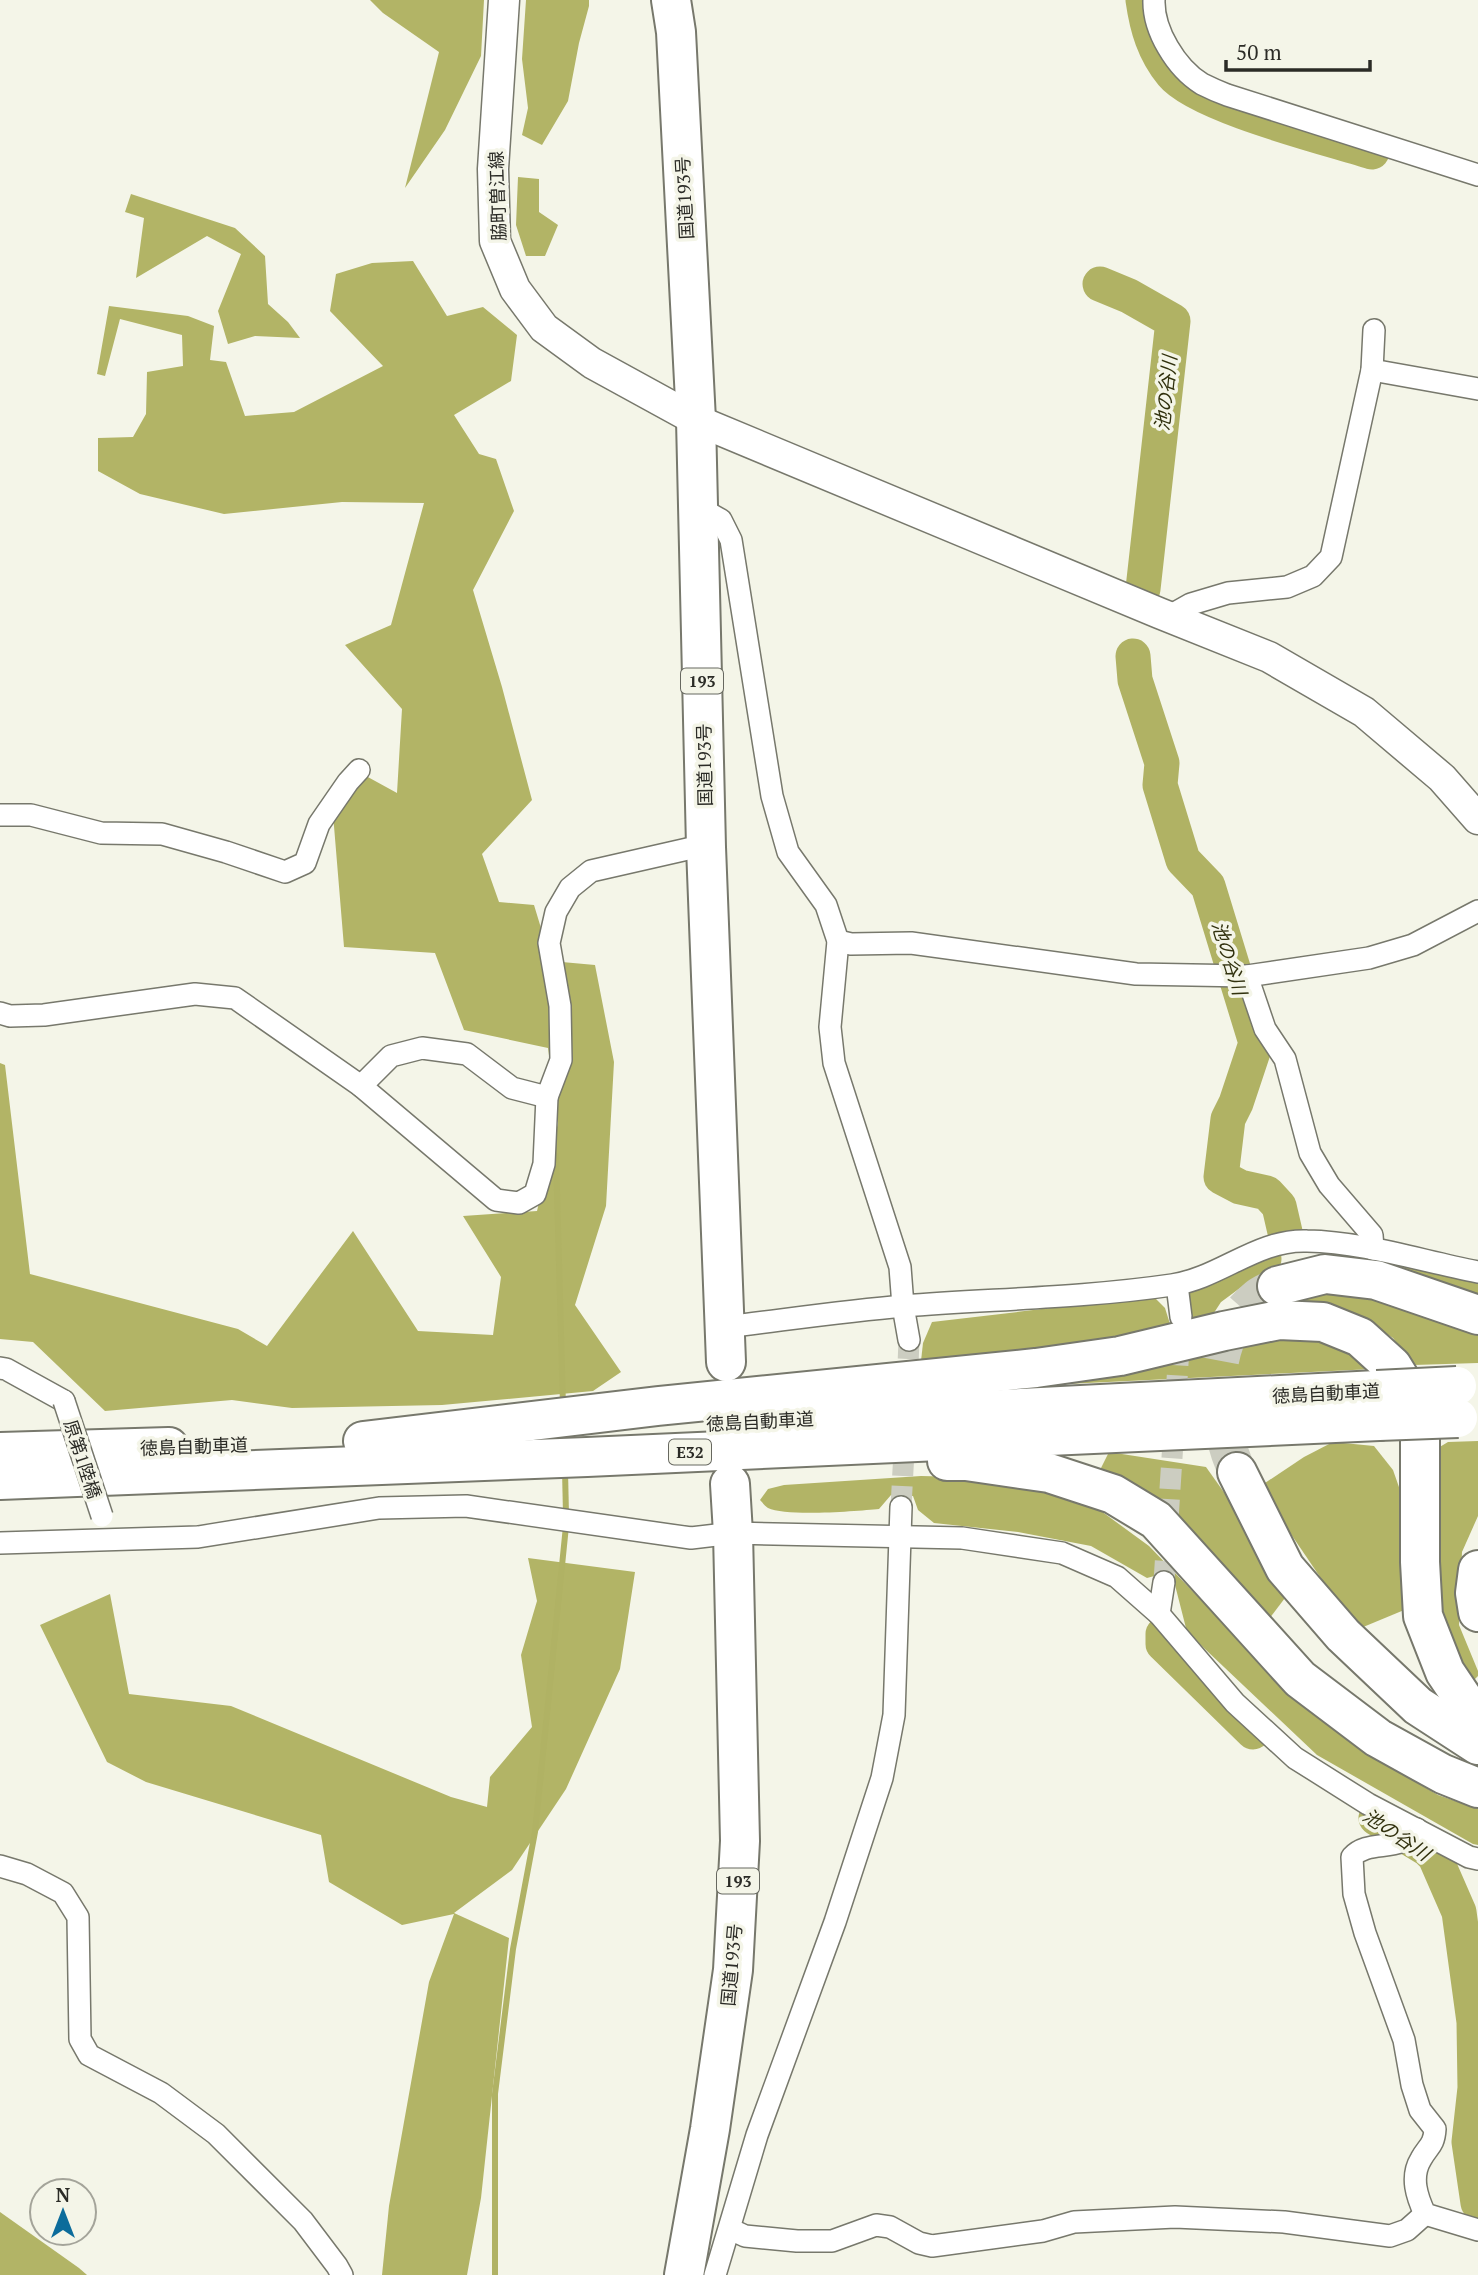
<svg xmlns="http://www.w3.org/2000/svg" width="1478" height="2275" font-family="'PT Serif','Noto Sans JP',serif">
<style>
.forest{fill:#b2b466}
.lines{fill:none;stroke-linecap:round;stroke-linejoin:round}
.stream{stroke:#b0b264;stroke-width:6}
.river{stroke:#b0b264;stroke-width:35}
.street-tunnel{stroke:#cccdc1;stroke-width:21;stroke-dasharray:21 10;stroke-linecap:butt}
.highway-tunnel{stroke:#cccdc1;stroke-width:38;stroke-dasharray:38 19;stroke-linecap:butt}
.street-casing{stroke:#77786c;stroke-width:24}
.secondary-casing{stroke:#77786c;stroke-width:33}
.highway-casing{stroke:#77786c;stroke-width:42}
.street{stroke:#fff;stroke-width:21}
.secondary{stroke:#fff;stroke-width:30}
.highway{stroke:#fff;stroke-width:38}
.street-bridge-casing{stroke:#77786c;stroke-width:24;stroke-linecap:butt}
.highway-bridge-casing{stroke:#77786c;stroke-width:42;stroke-linecap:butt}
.street-bridge{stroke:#fff;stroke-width:21}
.highway-bridge{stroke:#fff;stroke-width:38}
.labels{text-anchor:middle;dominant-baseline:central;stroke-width:7;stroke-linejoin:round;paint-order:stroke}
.shield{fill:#f4f5e8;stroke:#676860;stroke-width:2}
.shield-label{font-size:16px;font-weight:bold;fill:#2b2b26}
.street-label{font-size:18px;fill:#2b2b26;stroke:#f4f5e8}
.water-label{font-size:19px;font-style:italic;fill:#31310e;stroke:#f4f5e8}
</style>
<rect width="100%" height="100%" fill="#f4f5e8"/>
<!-- forest -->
<g class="forest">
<polygon points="370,0 484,0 481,56 445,130 405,188 439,52 383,13"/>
<polygon points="526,0 589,0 589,6 579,43 568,101 542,145 522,135 528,108 522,59"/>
<polygon points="518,177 539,179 539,212 558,225 545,256 526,256 516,225"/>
<polygon points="131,194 235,228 265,256 268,304 288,322 300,338 255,336 228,344 218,311 241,254 207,236 136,278 144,218 125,212"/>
<polygon points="413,261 447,316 483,307 517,335 511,381 454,415 479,454 496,459 514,511 473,590 502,687 532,800 482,854 499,902 534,905 551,961 595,965 614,1062 606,1206 575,1305 621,1372 593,1391 442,1405 292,1408 232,1400 105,1411 33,1342 0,1339 0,1063 5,1065 30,1274 238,1329 267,1346 353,1231 418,1331 493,1335 501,1277 463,1216 537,1211 558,1123 548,1048 464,1030 435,953 344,947 332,802 366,776 397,793 402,709 345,645 391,625 424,503 342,502 224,514 140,494 98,471 98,438 133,437 146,414 147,372 183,366 182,335 120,319 105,376 97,374 109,306 188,316 214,326 210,360 226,362 245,416 294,412 383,366 330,311 336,274 372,263"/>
<polygon points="1390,1263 1478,1282 1478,1295 1417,1275"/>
<polygon points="1333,1286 1478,1327 1478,1363 1414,1365 1393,1338 1360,1317 1280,1304"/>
<polygon points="1153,1296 1165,1308 1170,1324 1149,1332 1046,1350 921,1361 923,1343 932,1322"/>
<polygon points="1315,1332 1349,1346 1373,1369 1046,1385"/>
<polygon points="1478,1441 1478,1516 1462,1552 1459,1625 1478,1671 1478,1676 1470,1684 1444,1635 1430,1556 1433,1451 1448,1442"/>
<polygon points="1333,1442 1374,1446 1393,1470 1407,1510 1409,1608 1356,1630 1259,1487 1304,1457"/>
<polygon points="1109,1452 1206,1467 1233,1505 1288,1594 1266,1623 1097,1476"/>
<path d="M921,1476L1003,1478L1086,1500L1149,1546L1284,1686L1365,1752L1438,1795L1478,1809V1845L1473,1844L1317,1755L1187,1632L1175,1585L1158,1575L1147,1578L1091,1546L1018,1532L934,1523L918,1510L913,1496L891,1495L879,1509C858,1511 786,1517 768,1508C765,1506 763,1503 760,1500L768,1489L784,1485Z"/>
<polygon points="528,1558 635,1572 620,1669 566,1789 512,1870 454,1913 509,1938 481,2198 467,2275 382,2275 389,2206 429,1982 454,1914 402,1925 329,1882 321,1835 146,1782 107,1762 40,1625 110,1594 129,1694 231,1706 451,1797 487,1807 490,1777 532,1727 521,1655 537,1601"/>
<polygon points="0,2212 79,2268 87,2275 0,2275"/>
</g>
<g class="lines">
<!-- stream -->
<g class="stream">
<polyline points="556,1156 563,1406"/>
<polyline points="565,1470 566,1515"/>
<polyline points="495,2275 495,2094 513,1949 535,1832 566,1526"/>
</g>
<!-- river -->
<g class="river">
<path d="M1143,0C1147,28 1154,52 1172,74C1198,106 1328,138 1372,152"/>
<polyline points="1100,284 1129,296 1173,321 1143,589"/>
<polyline points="1133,656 1135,680 1162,763 1160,785 1183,860 1208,886 1256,1043 1236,1103 1228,1119 1221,1177 1240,1187 1267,1193 1279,1206 1285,1232"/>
<polyline points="1193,1313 1208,1290 1231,1273 1264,1259"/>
<polyline points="1163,1634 1163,1644 1253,1732"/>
<polyline points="1376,1818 1427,1849 1435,1857 1459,1912 1474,2022 1475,2088 1469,2142 1478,2203"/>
</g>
<!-- street-tunnel -->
<g class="street-tunnel">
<polyline points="907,1390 909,1340"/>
<polyline points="901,1507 905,1433"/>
<polyline points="1164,1582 1180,1333"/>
</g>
<!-- highway-tunnel -->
<path class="highway-tunnel" d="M1237,1472C1213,1414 1203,1341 1258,1297C1264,1293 1271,1290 1277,1286"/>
<!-- street casing -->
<g class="street-casing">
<g id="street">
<path d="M1154,0C1153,30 1176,68 1202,84C1210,88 1219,92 1227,95L1478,175"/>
<polyline points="1372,370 1478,389"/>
<polyline points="698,507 721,520 731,540 772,796 788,852 826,905 838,941 830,1027 834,1063 900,1267 903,1306 909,1340"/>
<polyline points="1168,617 1191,604 1228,593 1287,587 1313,576 1331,557 1372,370 1374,330"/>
<polyline points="0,815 31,815 101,833 162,834 226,852 285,872 305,863 319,824 348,782 359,770"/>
<polyline points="838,941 851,944 911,943 1136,974 1247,976 1369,958 1413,945 1478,911"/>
<polyline points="1247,976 1265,1029 1285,1059 1310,1153 1329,1185 1372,1235 1373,1249"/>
<polyline points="0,1013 10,1016 44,1015 195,994 235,998 361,1086 496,1200 519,1203 535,1194 544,1164 547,1097"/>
<polyline points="361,1086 391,1056 422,1048 467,1054 512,1088 547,1097 561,1060 560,1006 549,943 556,912 570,888 591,871 692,848 706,847"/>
<polyline points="1177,1285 1181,1317"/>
<path d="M725,1327C784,1320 844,1311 904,1306C993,1299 1083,1298 1172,1285C1220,1278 1257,1239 1307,1241C1364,1242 1421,1261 1478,1272"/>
<polyline points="0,1368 6,1369 64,1401"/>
<polyline points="0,1543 198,1537 379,1508 466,1506 691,1538 733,1533 962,1538 1062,1553 1117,1577 1159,1614 1235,1703 1295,1758 1368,1804 1469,1857 1478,1859"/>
<polyline points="1159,1614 1164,1582"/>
<path d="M1417,1829C1401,1854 1369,1838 1352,1857L1354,1894L1365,1933L1404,2040L1412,2085L1420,2110L1435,2129C1434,2146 1428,2146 1421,2159C1410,2177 1417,2197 1425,2214L1478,2230"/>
<polyline points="0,1866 27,1874 63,1893 78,1917 80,2039 89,2055 161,2093 216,2134 303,2221 337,2266 342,2275"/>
<polyline points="730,2229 745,2236 797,2241 832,2241 876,2225 890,2227 919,2243 932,2246 1043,2231 1074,2222 1175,2217 1284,2222 1390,2236 1407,2230 1425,2214"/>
<polyline points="715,2275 757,2135 835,1922 882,1778 894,1715 901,1507"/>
</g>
</g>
<!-- secondary casing -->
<g class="secondary-casing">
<polyline id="secondary" points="504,0 493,169 495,241 515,289 544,328 592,363 696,420 1159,613 1269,657 1364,712 1442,778 1478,819"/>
</g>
<!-- highway casing -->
<g class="highway-casing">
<g id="highway">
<polyline points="671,0 676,32 696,420 706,847 726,1362"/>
<polyline points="1277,1286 1325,1274 1376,1280 1478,1315"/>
<polyline points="729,1423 1377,1390"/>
<polyline points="363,1441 658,1406 1036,1368 1120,1356 1224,1331 1279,1320 1323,1322 1360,1337 1392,1366 1413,1400 1420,1432 1420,1562 1423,1616 1445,1672 1472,1712 1478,1716"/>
<polyline points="0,1452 169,1447"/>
<polyline points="947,1461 966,1461 1049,1473 1113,1494 1156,1520 1300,1679 1378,1738 1443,1774 1478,1788"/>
<polyline points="1237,1472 1285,1568 1343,1635 1418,1706 1478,1745"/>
<polyline points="0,1480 587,1457 1379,1421"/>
<polyline points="1478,1570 1475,1593 1478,1612"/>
<polyline points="684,2275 710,2129 733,1970 740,1841 733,1533 730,1484"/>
</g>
</g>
<!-- street -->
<use href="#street" class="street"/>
<!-- secondary -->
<use href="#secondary" class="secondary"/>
<!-- highway -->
<use href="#highway" class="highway"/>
<!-- street-bridge casing -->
<g class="street-bridge-casing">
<polyline id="street-bridge" points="64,1401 102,1516"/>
</g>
<!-- highway-bridge casing -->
<g class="highway-bridge-casing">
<g id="highway-bridge">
<polyline points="1377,1390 1457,1386"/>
<polyline points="1379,1421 1458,1418"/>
</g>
</g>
<!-- street-bridge -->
<use href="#street-bridge" class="street-bridge"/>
<!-- highway-bridge -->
<use href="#highway-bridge" class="highway-bridge"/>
</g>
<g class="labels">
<!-- shield labels -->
<g class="shield">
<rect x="681" y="668.5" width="42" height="25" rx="5"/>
<rect x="669" y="1439.5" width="42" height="25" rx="5"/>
<rect x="717" y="1868.5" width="42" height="25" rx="5"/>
</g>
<g class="shield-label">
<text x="702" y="681">193</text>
<text x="690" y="1452">E32</text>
<text x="738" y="1881">193</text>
</g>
<!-- street labels -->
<g class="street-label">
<text transform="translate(497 196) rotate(-92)">脇町曽江線</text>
<text transform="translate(684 198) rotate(-93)">国道193号</text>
<text transform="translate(704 765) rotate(-91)">国道193号</text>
<text transform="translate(1326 1393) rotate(-3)">徳島自動車道</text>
<text transform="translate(760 1421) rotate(-3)">徳島自動車道</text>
<text transform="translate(194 1446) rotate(-2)">徳島自動車道</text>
<text transform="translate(83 1459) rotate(72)">原第1陸橋</text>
<text transform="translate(731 1965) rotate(-85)">国道193号</text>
</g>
<!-- water labels -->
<g class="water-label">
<text transform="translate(1165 393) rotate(-84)">池の谷川</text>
<text transform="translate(1230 958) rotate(73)">池の谷川</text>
<text transform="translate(1397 1834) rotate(34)">池の谷川</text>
</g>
</g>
<!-- north arrow -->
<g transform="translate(63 2212)"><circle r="33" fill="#f4f5e8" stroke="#a4a49a" stroke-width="2"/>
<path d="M0-5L12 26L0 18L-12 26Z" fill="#0c6c9b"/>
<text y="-10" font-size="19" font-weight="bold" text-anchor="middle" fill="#2b2b26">N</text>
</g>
<!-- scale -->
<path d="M1226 60v10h144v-10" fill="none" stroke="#2b2b26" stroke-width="3.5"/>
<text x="1236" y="60" font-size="21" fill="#2b2b26" stroke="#f4f5e8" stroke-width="5" paint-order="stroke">50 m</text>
</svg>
